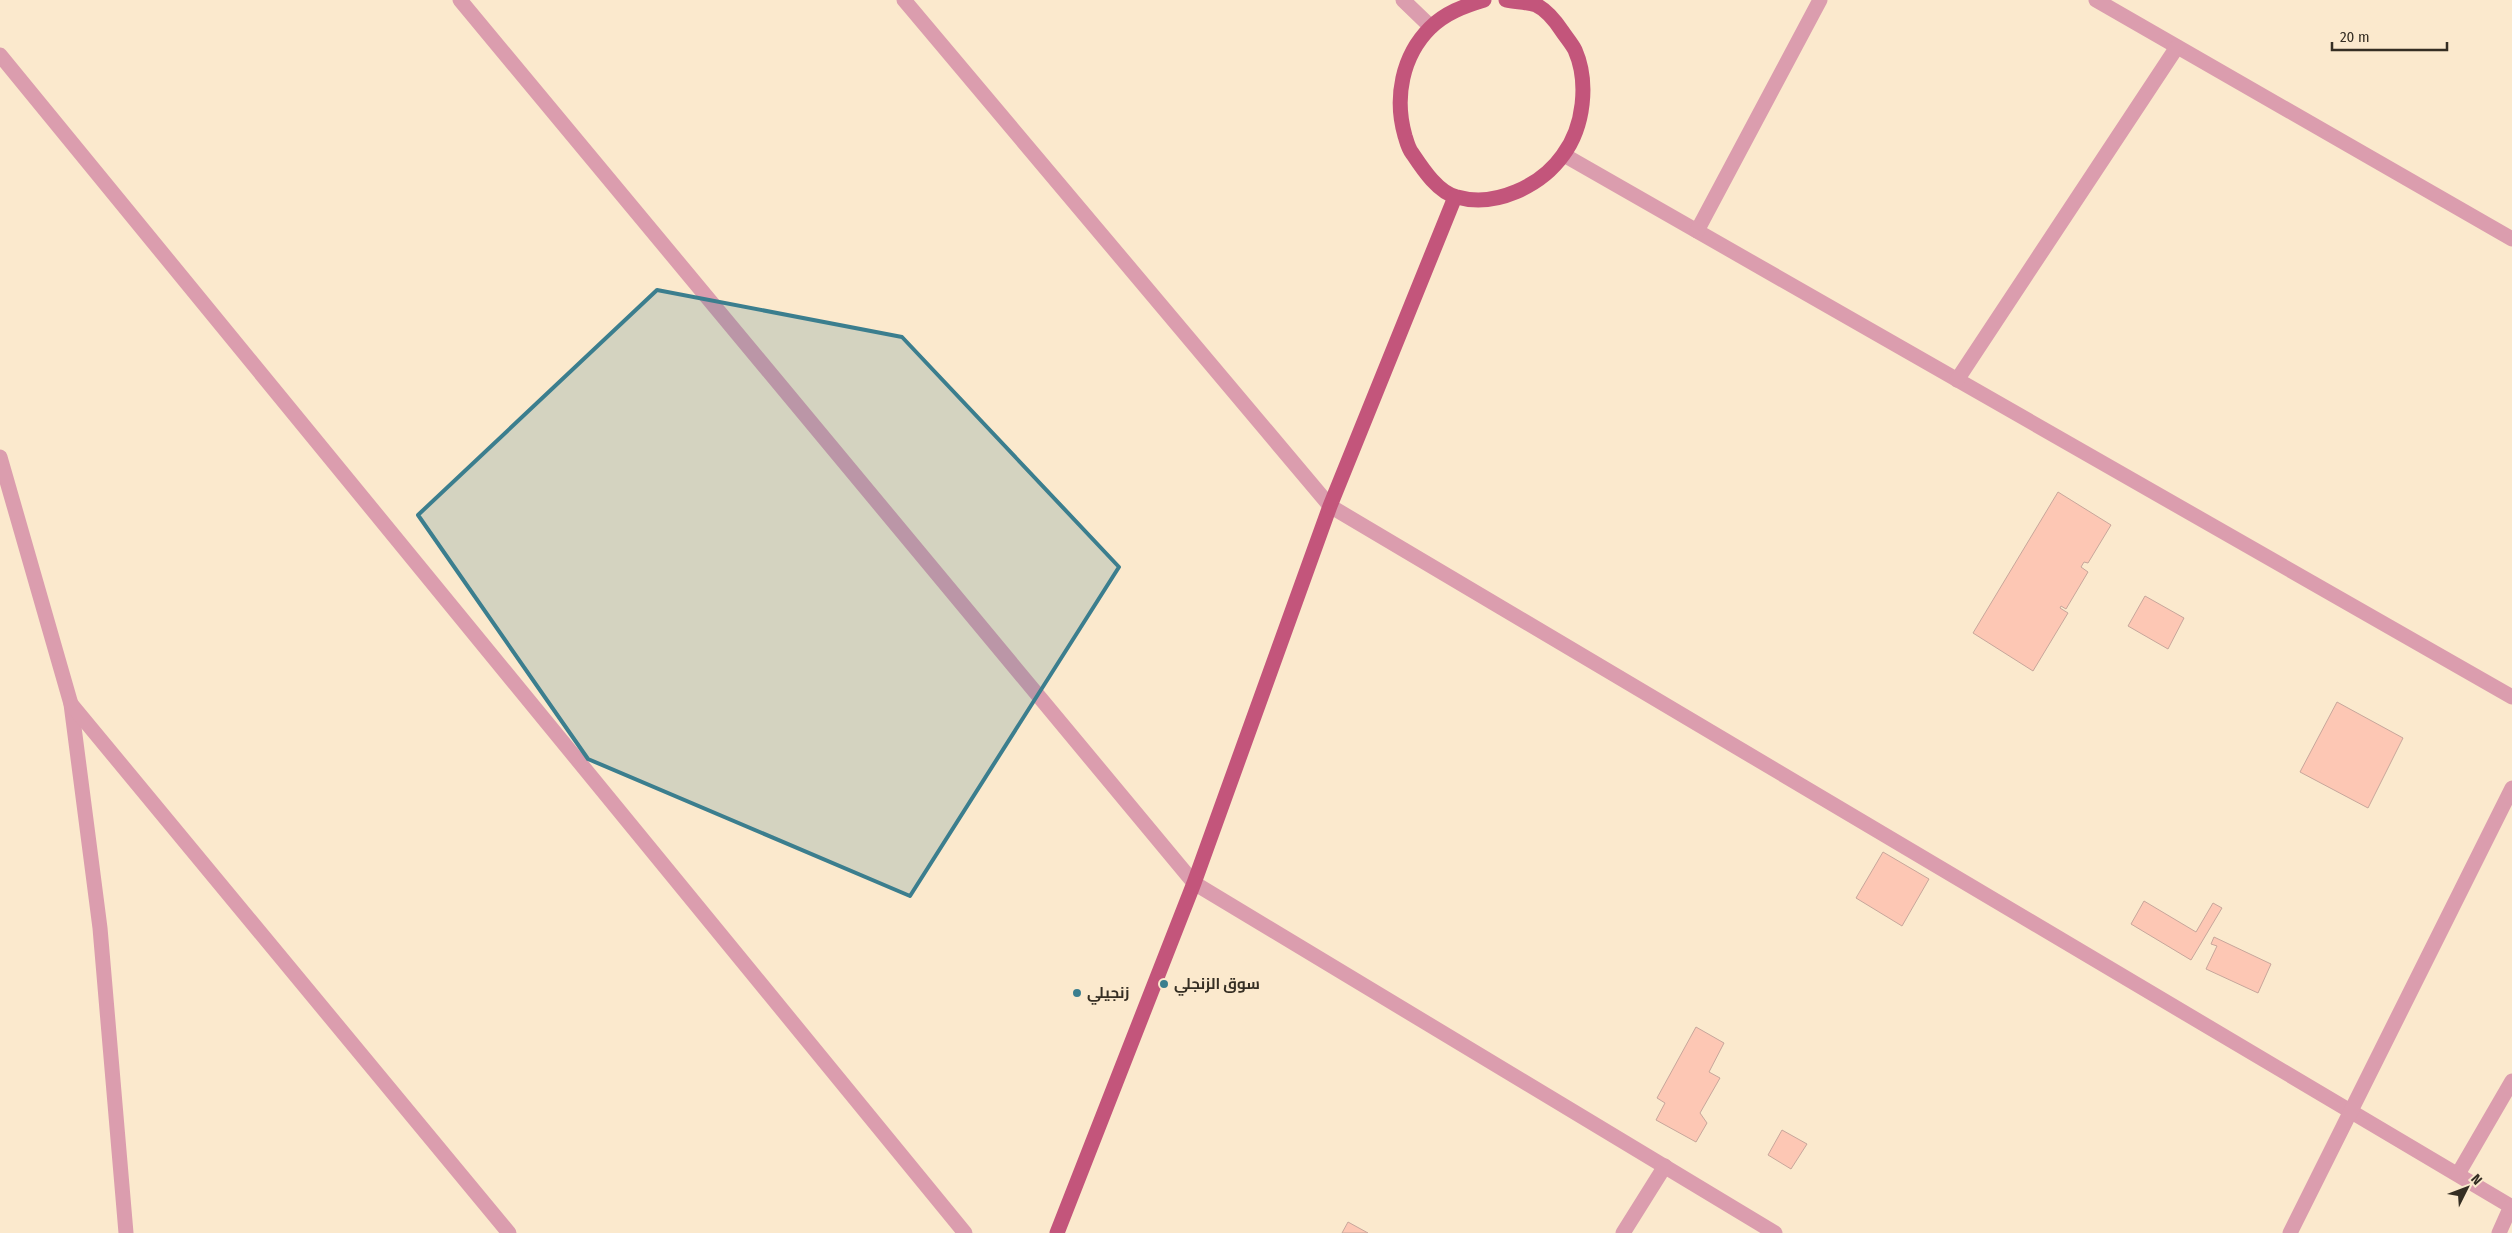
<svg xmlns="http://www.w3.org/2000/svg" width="2512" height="1233" font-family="'Fira Sans Condensed',Cairo,sans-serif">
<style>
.building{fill:#fdc7b4;stroke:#c7a69b}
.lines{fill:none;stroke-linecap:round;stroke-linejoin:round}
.minor{stroke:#db9dae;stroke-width:15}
.major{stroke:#c3557b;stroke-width:15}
.marked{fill:#3b7e8e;fill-opacity:0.2;stroke:#3b7e8e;stroke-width:4;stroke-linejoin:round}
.poi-dot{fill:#3b7e8e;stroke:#fbe9cd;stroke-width:2}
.labels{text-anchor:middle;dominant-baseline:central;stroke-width:4;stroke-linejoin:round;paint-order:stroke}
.poi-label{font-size:15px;font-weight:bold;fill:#352e23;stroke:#fbe9cd;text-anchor:start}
</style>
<rect width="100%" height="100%" fill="#fbe9cd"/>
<!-- building -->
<g class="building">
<polygon points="2058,492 2111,525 2088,563 2084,562 2081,567 2088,572 2066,609 2061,606 2060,608 2068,613 2033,671 1973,633"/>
<polygon points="2145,596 2184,618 2168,649 2128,626"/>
<polygon points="2337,702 2403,738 2368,808 2300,772"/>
<polygon points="1883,852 1929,879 1902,926 1856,898"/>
<polygon points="2144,901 2196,932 2213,903 2222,908 2191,960 2131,924"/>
<polygon points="2214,937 2271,964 2258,993 2206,969 2217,946 2211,944"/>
<polygon points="1696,1027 1724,1043 1709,1072 1720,1078 1700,1113 1707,1123 1696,1142 1656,1120 1665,1103 1657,1098"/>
<polygon points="1782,1130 1807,1144 1791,1169 1768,1155"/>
<polygon points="1348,1222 1368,1233 1342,1233"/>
</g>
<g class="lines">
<!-- minor -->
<g class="minor">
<polyline points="460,0 1194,883 1775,1233"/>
<polyline points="904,0 1330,506 2512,1207"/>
<polyline points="1403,0 1431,27"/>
<polyline points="2096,0 2512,239"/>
<polyline points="0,55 965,1233"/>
<polyline points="1564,155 2512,697"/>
<polyline points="1697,231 1820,0"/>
<polyline points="1957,380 2177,47"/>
<polyline points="0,457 71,704 100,928 126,1233"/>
<polyline points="71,704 509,1233"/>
<polyline points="2458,1174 2512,1081"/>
<polyline points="1623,1233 1665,1166"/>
<polyline points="2290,1233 2512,788"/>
<polyline points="2499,1233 2511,1206"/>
</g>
<!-- major -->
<g class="major">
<path d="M1484,0C1464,6 1445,13 1430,28C1402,56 1394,98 1405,136C1407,142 1408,148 1412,153C1422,168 1438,193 1457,197C1495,208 1541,186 1563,155C1584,127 1589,82 1575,50C1572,44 1566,37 1562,31C1556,22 1547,10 1536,5C1527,2 1515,2 1506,0"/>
<polyline points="1057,1233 1194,883 1330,506 1455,197"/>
</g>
</g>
<!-- marked area -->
<path class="marked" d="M657,290L902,337L1119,567L910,896L588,759L418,515Z"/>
<!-- markers -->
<g class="poi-dot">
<circle cx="1164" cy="984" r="5"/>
<circle cx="1077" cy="993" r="5"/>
</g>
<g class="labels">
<!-- poi labels -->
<g class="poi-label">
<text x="1174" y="984">سوق الزنجلي</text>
<text x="1087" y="993">زنجيلي</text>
</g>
</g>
<!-- north arrow -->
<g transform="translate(2467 1188) rotate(48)" stroke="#fbe9cd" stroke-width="4" paint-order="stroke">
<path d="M0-4L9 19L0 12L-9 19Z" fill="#352e23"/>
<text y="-8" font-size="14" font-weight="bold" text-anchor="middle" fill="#352e23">N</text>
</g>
<!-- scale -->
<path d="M2332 42v8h115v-8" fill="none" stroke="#352e23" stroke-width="2.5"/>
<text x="2340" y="42" font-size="15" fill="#352e23" stroke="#fbe9cd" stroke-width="4" paint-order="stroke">20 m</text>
</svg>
